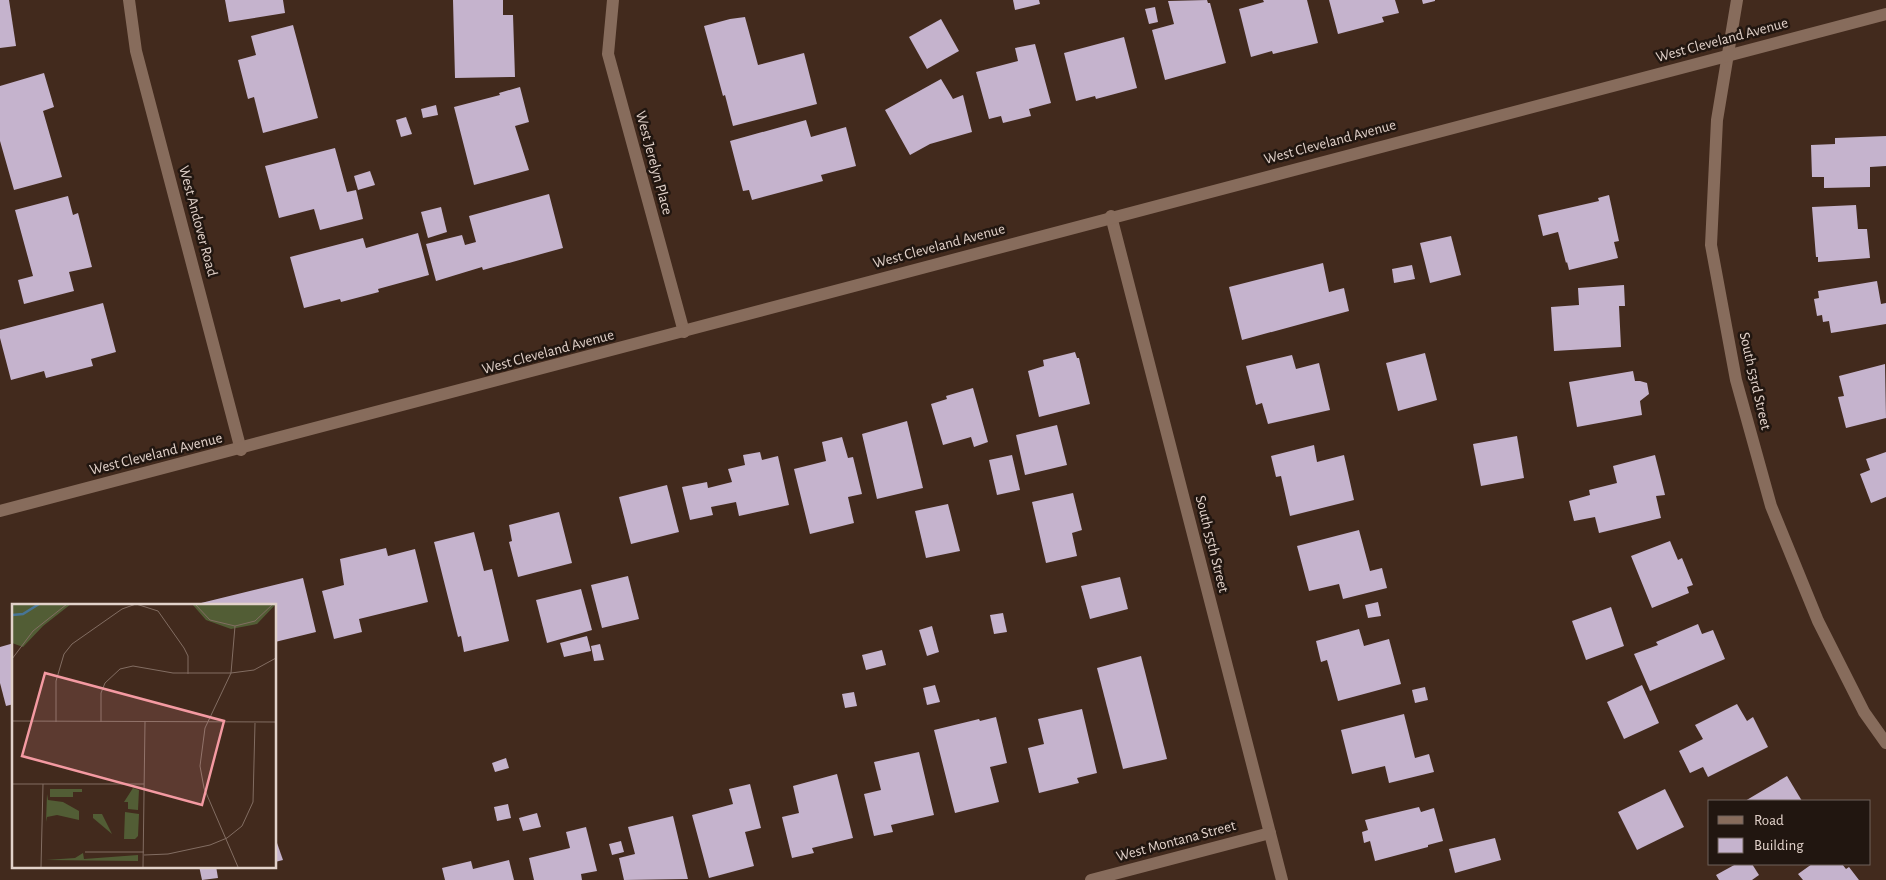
<svg xmlns="http://www.w3.org/2000/svg" width="1886" height="880" font-family="'Alegreya Sans',sans-serif">
<style>
.building{fill:#c5b3cd}
.lines{fill:none;stroke-linecap:round;stroke-linejoin:round}
.street{stroke:#876c5c;stroke-width:12}
.secondary{stroke:#876c5c;stroke-width:12}
.labels{text-anchor:middle;dominant-baseline:central;stroke-width:5;stroke-linejoin:round;paint-order:stroke}
.street-label{font-size:15px;fill:#e2d2ca;stroke:#211610}
.inset-river{fill:none;stroke:#477596;stroke-width:2.5}
.inset-road{fill:none;stroke:#826d62;stroke-width:1}
.view{fill:#f49aa2;fill-opacity:0.15;stroke:#f49aa2;stroke-width:2.5}
.inset-edge{fill:none;stroke:#e2d2ca;stroke-width:2.5}
</style>
<rect width="100%" height="100%" fill="#422a1d"/>
<!-- building -->
<g class="building">
<polygon points="0,0 9,0 16,46 0,48"/>
<polygon points="225,0 283,0 285,13 229,22"/>
<polygon points="453,0 503,0 503,15 513,15 515,77 455,78"/>
<polygon points="1013,0 1039,0 1040,4 1015,10"/>
<polygon points="1207,0 1208,3 1210,3 1226,63 1165,80 1152,30 1174,24 1168,1"/>
<polygon points="1263,0 1307,0 1318,43 1273,54 1272,51 1251,57 1239,9 1264,2"/>
<polygon points="1329,0 1395,0 1399,13 1382,17 1384,22 1338,34"/>
<polygon points="1422,0 1435,0 1435,1 1423,4"/>
<polygon points="1155,7 1158,22 1149,24 1145,9"/>
<polygon points="745,17 758,65 804,53 817,104 733,126 725,95 723,96 704,26 730,19"/>
<polygon points="941,19 959,51 927,69 909,37"/>
<polygon points="293,25 318,118 263,133 254,97 248,99 238,60 256,55 251,36"/>
<polygon points="1124,37 1137,88 1096,99 1095,96 1076,101 1064,53"/>
<polygon points="1035,44 1051,103 1029,109 1031,116 1003,123 1001,116 989,119 976,72 1018,61 1015,48"/>
<polygon points="44,73 54,107 43,111 62,177 14,190 0,141 0,86"/>
<polygon points="941,79 953,99 963,95 972,132 930,144 910,155 885,110"/>
<polygon points="520,87 529,122 515,126 529,170 474,185 454,107 500,95 499,93"/>
<polygon points="436,105 438,115 423,118 421,109"/>
<polygon points="406,117 412,134 401,137 396,120"/>
<polygon points="806,120 811,137 846,127 856,166 821,175 823,181 752,200 749,190 743,191 730,141"/>
<polygon points="1886,136 1886,166 1870,167 1870,187 1824,188 1824,177 1812,177 1811,145 1835,144 1835,138"/>
<polygon points="335,148 347,192 356,190 363,219 320,230 314,209 279,218 265,166"/>
<polygon points="370,171 375,185 358,190 354,176"/>
<polygon points="549,194 563,248 483,270 482,267 436,281 426,244 462,235 465,245 476,242 469,216"/>
<polygon points="1609,195 1619,241 1614,242 1618,258 1569,270 1567,262 1566,263 1558,232 1543,236 1538,215 1599,201 1598,198"/>
<polygon points="68,196 73,215 78,213 92,267 69,272 74,291 24,304 18,280 33,276 15,210"/>
<polygon points="1856,205 1858,229 1867,229 1870,258 1818,262 1818,257 1816,257 1812,207"/>
<polygon points="441,207 447,232 428,238 421,212"/>
<polygon points="418,233 429,275 378,289 379,292 341,302 340,299 304,308 290,257 363,238 366,248"/>
<polygon points="1451,236 1461,275 1430,283 1420,243"/>
<polygon points="1323,263 1329,292 1344,288 1349,311 1242,340 1229,287"/>
<polygon points="1412,265 1415,279 1394,283 1392,269"/>
<polygon points="1877,281 1881,304 1886,303 1886,324 1831,333 1829,321 1823,322 1822,315 1817,316 1814,299 1819,298 1818,291"/>
<polygon points="1624,285 1625,306 1619,306 1621,347 1554,351 1551,307 1579,305 1578,288"/>
<polygon points="103,303 116,352 91,359 93,366 46,378 44,371 11,380 0,338 0,330"/>
<polygon points="1075,352 1077,358 1079,358 1090,404 1039,417 1028,371 1044,366 1043,360"/>
<polygon points="1425,353 1437,400 1398,411 1386,363"/>
<polygon points="1292,355 1296,369 1319,363 1330,410 1268,424 1262,403 1256,405 1246,366"/>
<polygon points="1885,364 1886,418 1846,428 1838,397 1844,396 1839,376"/>
<polygon points="1633,371 1635,381 1640,381 1647,383 1649,394 1640,401 1642,415 1577,427 1569,382"/>
<polygon points="973,388 988,442 974,447 971,437 943,445 931,404 947,399 946,396"/>
<polygon points="907,421 923,488 877,499 862,434"/>
<polygon points="1057,425 1067,465 1025,475 1016,435"/>
<polygon points="1517,436 1524,478 1481,486 1473,444"/>
<polygon points="842,437 848,458 853,457 862,494 848,497 854,523 810,534 794,469 826,461 822,442"/>
<polygon points="1314,445 1317,462 1344,455 1354,500 1290,516 1281,476 1276,477 1271,456"/>
<polygon points="760,452 762,460 778,456 789,505 739,516 736,502 711,507 713,515 690,520 682,487 707,482 708,488 732,482 728,469 745,465 743,455"/>
<polygon points="1886,452 1886,497 1871,503 1860,474 1870,470 1866,459"/>
<polygon points="1012,455 1020,490 997,495 989,460"/>
<polygon points="1655,455 1665,495 1656,496 1661,518 1599,533 1595,517 1574,521 1569,501 1590,495 1589,490 1617,483 1613,466"/>
<polygon points="667,485 679,532 631,544 619,497"/>
<polygon points="1073,493 1082,530 1072,533 1077,556 1046,563 1032,502"/>
<polygon points="948,504 960,551 926,558 915,511"/>
<polygon points="559,512 572,563 518,577 509,542 512,541 509,525"/>
<polygon points="1359,530 1370,571 1382,568 1387,588 1343,599 1339,584 1309,591 1297,546"/>
<polygon points="474,532 484,571 492,569 509,641 464,652 461,636 458,637 434,542"/>
<polygon points="1670,541 1678,560 1682,558 1693,585 1687,587 1689,593 1652,608 1631,556"/>
<polygon points="386,548 388,556 415,549 428,602 359,619 362,632 334,639 322,591 344,585 340,559"/>
<polygon points="628,576 639,619 602,628 591,585"/>
<polygon points="1120,577 1128,609 1090,619 1081,586"/>
<polygon points="303,578 316,632 275,642 275,605 201,605 201,603"/>
<polygon points="581,589 592,630 547,643 536,600"/>
<polygon points="1378,602 1381,616 1368,618 1365,605"/>
<polygon points="1611,607 1624,646 1586,660 1572,621"/>
<polygon points="1003,613 1007,632 994,634 990,615"/>
<polygon points="1698,624 1702,634 1713,630 1725,659 1650,691 1634,654 1658,645 1656,642"/>
<polygon points="932,626 939,652 927,656 919,630"/>
<polygon points="1359,629 1364,646 1389,639 1401,684 1338,701 1327,660 1321,662 1316,641"/>
<polygon points="587,636 591,651 564,657 560,643"/>
<polygon points="14,643 14,704 6,706 0,683 0,647"/>
<polygon points="600,644 604,660 594,661 591,646"/>
<polygon points="882,650 886,665 866,670 862,655"/>
<polygon points="1141,656 1167,759 1123,769 1097,668"/>
<polygon points="935,685 940,702 927,705 923,688"/>
<polygon points="1642,685 1659,723 1624,739 1607,702"/>
<polygon points="1425,687 1428,700 1415,703 1412,690"/>
<polygon points="854,692 857,706 845,708 842,694"/>
<polygon points="1737,704 1747,721 1753,717 1768,747 1708,777 1703,767 1690,773 1679,751 1703,739 1695,725"/>
<polygon points="1082,709 1097,773 1077,778 1079,783 1039,793 1028,748 1044,744 1038,719"/>
<polygon points="1404,714 1415,758 1429,754 1434,772 1389,783 1385,766 1352,774 1341,730"/>
<polygon points="996,717 1007,763 990,767 999,802 955,813 934,730 979,719 980,721"/>
<polygon points="919,752 934,815 891,825 893,832 874,836 864,794 881,790 874,762"/>
<polygon points="506,758 509,768 495,772 492,763"/>
<polygon points="837,774 853,838 812,848 814,853 792,858 782,817 799,813 793,786"/>
<polygon points="1787,776 1802,801 1745,801"/>
<polygon points="750,784 761,828 745,832 754,866 709,878 692,815 733,804 729,789"/>
<polygon points="1665,789 1684,827 1637,850 1618,812"/>
<polygon points="508,804 511,818 497,821 494,807"/>
<polygon points="1419,807 1421,812 1434,808 1443,841 1428,845 1428,847 1375,861 1370,841 1364,843 1362,832 1368,830 1365,820"/>
<polygon points="537,813 541,827 523,831 519,818"/>
<polygon points="673,816 688,879 624,880 619,858 635,854 628,827"/>
<polygon points="586,827 597,871 581,874 582,880 534,880 529,858 570,848 566,832"/>
<polygon points="1495,838 1501,860 1455,873 1449,849"/>
<polygon points="621,841 624,852 612,855 609,844"/>
<polygon points="277,843 283,860 275,862 275,844"/>
<polygon points="509,860 514,880 445,880 442,868 471,861 473,869"/>
<polygon points="1736,864 1752,864 1759,875 1752,880 1719,880 1716,875"/>
<polygon points="1812,864 1842,864 1846,869 1849,867 1859,880 1803,880 1798,874"/>
<polygon points="199,866 216,866 218,878 202,880"/>
</g>
<g class="lines">
<!-- street -->
<g class="street">
<polyline points="129,0 136,51 241,450"/>
<polyline points="613,0 608,54 684,332"/>
<polyline points="1737,0 1717,120 1711,245 1736,380 1771,506 1818,621 1864,712 1886,743"/>
<polyline points="1111,216 1282,880"/>
<polyline points="1091,880 1270,833"/>
</g>
<!-- secondary -->
<path class="secondary" d="M0,511C630,350 1256,175 1886,14"/>
</g>
<g class="labels">
<!-- street labels -->
<g class="street-label">
<text transform="translate(1722 40) rotate(-15)">West Cleveland Avenue</text>
<text transform="translate(1330 142) rotate(-15)">West Cleveland Avenue</text>
<text transform="translate(654 163) rotate(75)">West Jerelyn Place</text>
<text transform="translate(198 221) rotate(75)">West Andover Road</text>
<text transform="translate(939 246) rotate(-15)">West Cleveland Avenue</text>
<text transform="translate(548 352) rotate(-15)">West Cleveland Avenue</text>
<text transform="translate(1755 381) rotate(77)">South 53rd Street</text>
<text transform="translate(156 454) rotate(-14)">West Cleveland Avenue</text>
<text transform="translate(1212 544) rotate(76)">South 55th Street</text>
<text transform="translate(1176 841) rotate(-15)">West Montana Street</text>
</g>
</g>
<!-- overview -->
<g transform="translate(12 604)">
<rect width="264" height="264" fill="#422a1d"/>
<path d="M0,0H59L31,22L11,43L0,39ZM180,0H264L245,20L219,25L194,16ZM121,184L127,186L126,206L116,205V198H112ZM38,185H70V188H61V193H38ZM35,190L36,196L51,198L67,207V216L45,211L35,213L34,218ZM113,208L127,210L126,232L123,235H112ZM81,210H90L100,230L81,214ZM71,249L72,255L126,251V257L34,256L63,254Z" fill="#525d35"/>
<path class="inset-river" d="M0,11L11,10L27,0"/>
<path class="inset-road" d="M183,0L198,16L223,22L243,17L261,0M223,22L219,69L193,124L188,162L192,184L226,263M0,55L21,27L55,0M0,117L264,118M44,118V77L52,50L60,40L110,5L124,0L146,7L172,44L176,52V70M89,118V89L93,79L108,65L121,62L161,69H219L242,66L264,54M0,180H132M73,248H132M132,251L156,250L198,241L215,234L230,222L241,198L243,119M29,263L31,180M131,263L133,118"/>
<path class="view" d="M33,69L212,117L190,201L10,152Z"/>
<rect width="264" height="264" class="inset-edge"/>
</g>
<!-- legend -->
<rect x="1708" y="800" width="162" height="65" fill="#211610" stroke="#6e615a"/>
<rect x="1718" y="816" width="25" height="8" fill="#876c5c" stroke="#6e615a"/>
<text x="1754" y="825" font-size="15" fill="#e2d2ca">Road</text>
<rect x="1718" y="838" width="25" height="15" fill="#c5b3cd" stroke="#6e615a"/>
<text x="1754" y="850" font-size="15" fill="#e2d2ca">Building</text>
</svg>
